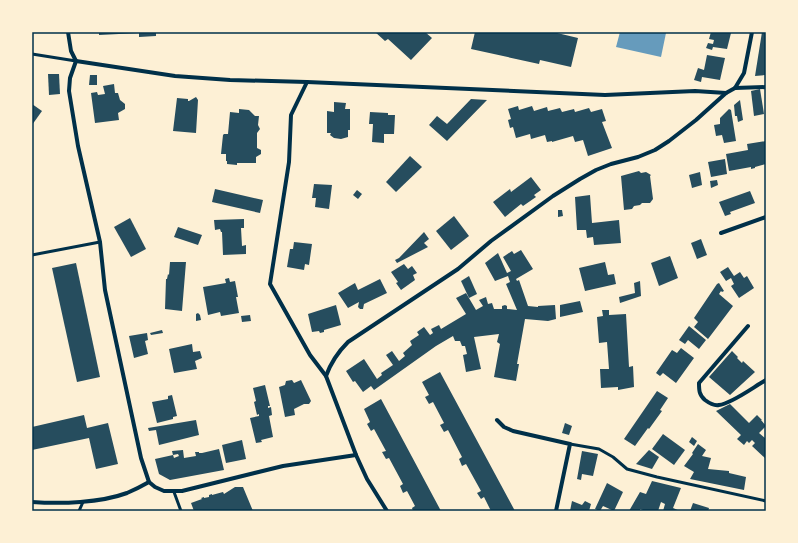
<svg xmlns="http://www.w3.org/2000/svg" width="798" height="543" font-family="Cabin,sans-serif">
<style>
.water{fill:#669bbc}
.building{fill:#264d5e}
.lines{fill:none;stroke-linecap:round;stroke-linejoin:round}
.service{stroke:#003049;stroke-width:3}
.minor{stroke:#003049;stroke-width:4}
.neatline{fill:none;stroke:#003049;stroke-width:1.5}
</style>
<rect width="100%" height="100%" fill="#fdf0d5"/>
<!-- water -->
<polygon class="water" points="620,32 666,33 661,57 616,47"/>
<!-- building -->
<g class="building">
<polygon points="99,32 156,32 156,36 139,37 139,33 99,35"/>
<polygon points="375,32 425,32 432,38 411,60 388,39 385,41"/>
<polygon points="475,32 553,32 578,38 571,67 540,60 539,64 471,49"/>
<polygon points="711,32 731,33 727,49 713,47 712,50 706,48 708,43 713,44 714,40 709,39"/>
<polygon points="762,32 766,32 766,75 755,76"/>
<polygon points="707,55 725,58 720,80 702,77 701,82 694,80 698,68 704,70"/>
<polygon points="48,74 59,74 60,94 49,95"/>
<polygon points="90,75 97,75 97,85 89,85"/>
<polygon points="114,84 115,93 118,93 120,100 125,104 125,109 118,113 119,120 95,123 91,93 97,92 98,95 105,94 103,86"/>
<polygon points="760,89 764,114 754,116 751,91"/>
<polygon points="196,97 198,100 196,133 173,131 177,98 188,99 188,101 189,101"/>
<polygon points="471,99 487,100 447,141 429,125 437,116 447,124"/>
<polygon points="740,100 743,120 738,122 737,116 735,116 734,105"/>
<polygon points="334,102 346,103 345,109 350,109 350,130 348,130 348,137 341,139 334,138 330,135 331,133 327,133 327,111 334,112"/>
<polygon points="32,104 42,111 32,125"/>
<polygon points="518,106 519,110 532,106 534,111 547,107 548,111 560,108 562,112 574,109 575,112 589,108 591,112 602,109 606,121 602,122 612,148 588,156 583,140 575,142 573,136 552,142 552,141 547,142 545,135 531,139 530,134 516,138 513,127 510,128 508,120 511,119 508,109"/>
<polygon points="239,109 249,110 255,116 259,116 258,125 260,129 257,133 257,148 261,150 261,154 256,157 256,163 237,163 237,165 227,164 227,161 226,161 226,154 221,154 223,135 224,134 228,134 230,112 239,113"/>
<polygon points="729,109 731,110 736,141 724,143 722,135 716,136 714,125 720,124 720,118"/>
<polygon points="370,112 388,113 388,115 395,115 394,134 384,134 384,143 372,142 373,124 369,124"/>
<polygon points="766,141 766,164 755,167 755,168 751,169 751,167 729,171 726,154 748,150 747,144"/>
<polygon points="410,156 422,167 396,192 386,182"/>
<polygon points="725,159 727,174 711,177 708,162"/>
<polygon points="639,171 641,173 646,172 651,175 650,176 653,199 650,203 642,203 640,205 634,206 632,209 624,210 621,176"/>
<polygon points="700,172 702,185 692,188 689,175"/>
<polygon points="531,177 541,190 534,195 536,197 523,206 521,204 505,217 493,202 510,189 511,192"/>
<polygon points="717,180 718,185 711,188 710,181"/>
<polygon points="314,184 332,185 329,209 315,207 316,198 312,198"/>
<polygon points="215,189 263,200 260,213 212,202"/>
<polygon points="357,190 362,194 358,199 353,195"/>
<polygon points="750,191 755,203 730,212 731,214 725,216 719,202"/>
<polygon points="590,195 592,223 619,220 621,243 594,245 593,237 587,238 586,230 577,230 575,197"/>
<polygon points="558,210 562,210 563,216 558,217"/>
<polygon points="454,216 469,236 451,250 436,231"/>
<polygon points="130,218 146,249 131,257 114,227"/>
<polygon points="244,219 244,228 241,228 242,246 246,245 246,254 223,255 222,232 221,232 220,229 215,230 214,220"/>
<polygon points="178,227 202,235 198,245 174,237"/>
<polygon points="424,232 429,239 424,243 428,247 397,263 395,260 399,258"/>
<polygon points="701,239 707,255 697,259 691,243"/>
<polygon points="294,242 312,244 309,265 305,264 304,270 287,267 290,249 293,249"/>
<polygon points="521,250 533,269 516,279 517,281 519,280 528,306 538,307 538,306 555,305 556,319 548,321 525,319 517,364 519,364 516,381 494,377 500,344 497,342 499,334 474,337 481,369 466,372 463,355 467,354 465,346 462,346 460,341 455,341 453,336 436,346 374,390 371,386 363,392 355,381 353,382 346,371 364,359 377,379 382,375 381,373 393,365 386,355 392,351 399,361 405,356 403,353 412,345 410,341 419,335 417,332 424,327 430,335 433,333 431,329 439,325 441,329 466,314 456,298 466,293 476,310 483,306 479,300 486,297 488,304 492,303 494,309 502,309 502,306 505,305 507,306 507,309 517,310 506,284 510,282 508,276 495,281 485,263 498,253 507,273 511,271 503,257 512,251 514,254"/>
<polygon points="670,256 678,278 659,286 651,263"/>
<polygon points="170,262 186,262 182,311 165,309 166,279 167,279 168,274 169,275"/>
<polygon points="605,262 608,275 614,274 616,284 585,291 579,268"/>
<polygon points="76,263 100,377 77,382 52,268"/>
<polygon points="404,264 408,269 412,266 417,273 413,275 415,280 401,290 396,283 398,282 391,272"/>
<polygon points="728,267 734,276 740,272 744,278 747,276 754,288 739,298 731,286 734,284 731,278 726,281 720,272"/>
<polygon points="469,276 477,294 469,298 461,281"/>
<polygon points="229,278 230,282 235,281 238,297 236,297 239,313 221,316 220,312 208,315 203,287 226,283 225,279"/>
<polygon points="380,279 387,293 364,304 363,309 360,309 358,307 359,302 348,308 338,293 355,283 358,290"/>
<polygon points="640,281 641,296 620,303 619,297 635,293 634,283"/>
<polygon points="719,283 724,291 722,292 721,291 719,294 733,306 708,339 694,327 698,322 694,318 717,284"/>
<polygon points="580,301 583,312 560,317 560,305"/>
<polygon points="336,305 341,325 324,330 324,332 320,333 319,331 312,332 308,314"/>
<polygon points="602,310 609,310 609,315 626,314 629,367 633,366 634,387 618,390 618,387 601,388 600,369 609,369 607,342 599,343 597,317 603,316"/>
<polygon points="198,313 200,315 201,320 196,321 196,314"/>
<polygon points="250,315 251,321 242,322 241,316"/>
<polygon points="689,326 706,340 699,349 688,340 685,344 679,340"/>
<polygon points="162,330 163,333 151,335 150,333"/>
<polygon points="147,333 148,340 145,341 148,354 134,358 129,336"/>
<polygon points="192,344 193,352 200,351 202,358 195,361 197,369 174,373 169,349"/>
<polygon points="681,348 694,358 676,383 663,373 660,376 656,373 672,350 677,353"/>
<polygon points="732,351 738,357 737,358 742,363 743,361 755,372 730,395 709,377"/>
<polygon points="440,372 515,511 491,511 484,497 481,499 477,493 481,491 466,464 462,466 459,459 462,457 448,430 444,432 440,425 444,423 433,402 429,404 425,397 429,395 422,382"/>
<polygon points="292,380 294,383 301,380 311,401 309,404 304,404 294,409 295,415 285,417 279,387 285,385 286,381"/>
<polygon points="265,385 270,406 268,406 268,408 271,407 272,415 269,416 273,437 261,440 262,442 256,443 250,418 259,416 259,414 257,415 254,402 256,401 253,388"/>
<polygon points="657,391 668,398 660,410 662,411 649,429 648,428 635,446 624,439"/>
<polygon points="172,395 177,416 173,417 173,419 157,423 152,402 168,399 168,396"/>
<polygon points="381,399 441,511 413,511 412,508 415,506 407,491 403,493 400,486 403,484 389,458 386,459 382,452 386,451 374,429 371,431 367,424 370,422 364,409"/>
<polygon points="730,404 749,423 757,415 762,420 761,420 766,426 759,433 766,439 766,459 752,446 755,443 752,440 749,443 747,441 744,445 737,439 741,435 716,411"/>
<polygon points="84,415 87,428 108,423 118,464 96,469 89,438 32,450 32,427"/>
<polygon points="196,420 199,435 159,445 156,430 149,431 148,428"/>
<polygon points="565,423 572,426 569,435 562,433"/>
<polygon points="663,434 685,450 674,465 652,449"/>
<polygon points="692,437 697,441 694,446 689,442"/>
<polygon points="242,440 246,459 226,463 222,445"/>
<polygon points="698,444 706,450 702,456 711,458 708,469 729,471 729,473 746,477 744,490 690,479 694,472 684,466 693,454 692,453"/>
<polygon points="219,449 224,470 170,480 159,474 155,459 173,455 174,458 179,456 178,454 173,455 172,451 183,450 184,458 196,456 195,452 199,452 199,453 202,453"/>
<polygon points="649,450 659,457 652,469 636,464"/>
<polygon points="582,451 598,454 593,476 582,474 581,480 577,479"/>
<polygon points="652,481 681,488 673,508 680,511 663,511 665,504 661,502 658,511 646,511 640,509 640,511 629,511 640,492 646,494"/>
<polygon points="607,483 623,492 614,511 603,506 600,511 595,509"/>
<polygon points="235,487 243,487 253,511 194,511 191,503 202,499 201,498 204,497 204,498 209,497 209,495 212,494 212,495 223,492 224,494"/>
<polygon points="572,501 582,505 585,501 591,504 589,511 570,511"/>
<polygon points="693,503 709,508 708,511 690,511"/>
</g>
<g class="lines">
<!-- service -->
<g class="service">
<polyline points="32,54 76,61"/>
<polyline points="32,255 100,242"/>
<polyline points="570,444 599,449 613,457 627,469 657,477 766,501"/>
<polyline points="174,492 181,511"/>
<polyline points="79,511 83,502"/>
</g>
<!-- minor -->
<g class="minor">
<polyline points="68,32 71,51 76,61 70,78 69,91 78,146 100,242 105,290 141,458 149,482"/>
<polyline points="76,61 175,76 230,80 307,82 605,95 695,91 726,93 735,88 744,73 752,32"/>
<polyline points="307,82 291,115 289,162 270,284 310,355 326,376 356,455"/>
<polyline points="735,88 766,87"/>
<polyline points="721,233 766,217"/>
<path d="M748,326L699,383C699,390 699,395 705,400C709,403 714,406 719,405C731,404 755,386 766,380"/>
<path d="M326,376C331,362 337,353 348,342L458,269L491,241L553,196L580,179L596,170L611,164L638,157L655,150L669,141L696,120L726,93"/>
<polyline points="497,420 504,427 513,431 570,444 556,511"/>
<path d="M32,502C61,504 100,503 127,493C134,490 142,486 149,482L155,487L164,491H182L283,466L356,455L367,479L387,511"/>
</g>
</g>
<!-- border -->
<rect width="798" height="543" fill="none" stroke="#fdf0d5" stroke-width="66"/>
<rect x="33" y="33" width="732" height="477" class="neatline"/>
</svg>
